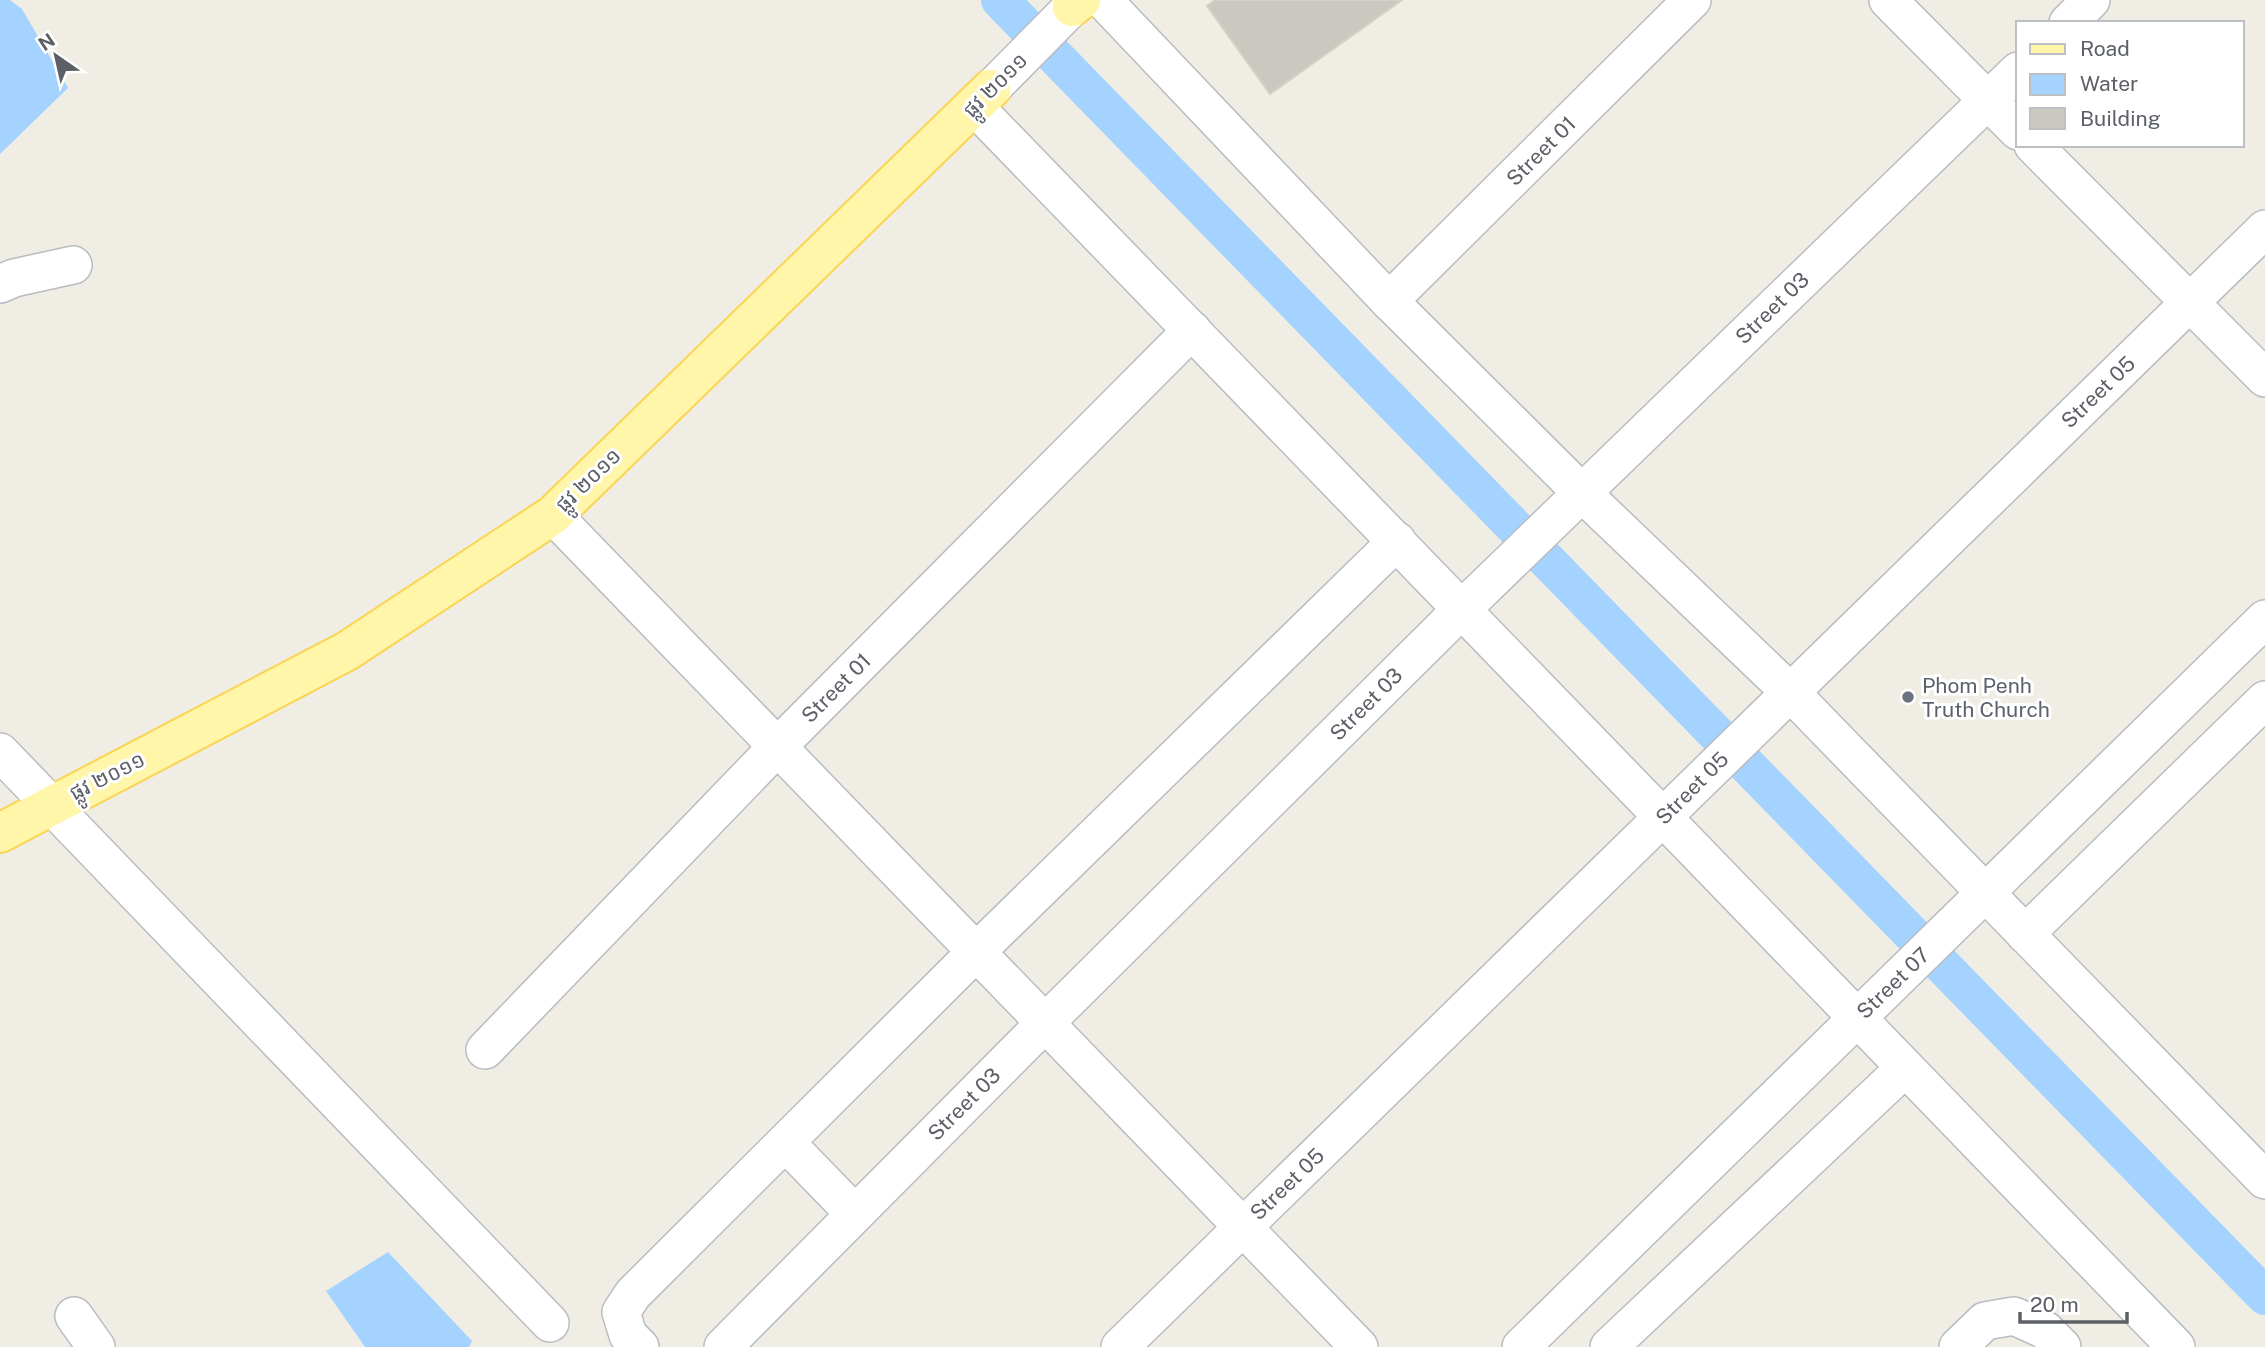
<svg xmlns="http://www.w3.org/2000/svg" width="2265" height="1347" font-family="'Public Sans','Noto Sans Khmer',sans-serif">
<style>
.water{fill:#a5d3ff}
.lines{fill:none;stroke-linecap:round;stroke-linejoin:round}
.canal{stroke:#a5d3ff;stroke-width:38}
.building{fill:#cbc8c1;stroke:#d5d0c2;stroke-width:2}
.minor-casing{stroke:#b9bcc1;stroke-width:40}
.major-casing{stroke:#fbd451;stroke-width:42}
.minor{stroke:#fff;stroke-width:37}
.major{stroke:#fff6aa;stroke-width:38}
.worship-dot{fill:#6b7280;stroke:#fff;stroke-width:2.5}
.labels{text-anchor:middle;dominant-baseline:central;stroke-width:6;stroke-linejoin:round;paint-order:stroke}
.street-label{font-size:21px;fill:#5c6066;stroke:#fff}
.worship-label{font-size:21px;fill:#5b616d;stroke:#fff;text-anchor:start}
</style>
<rect width="100%" height="100%" fill="#f0eee4"/>
<!-- water -->
<g class="water">
<polygon points="0,0 10,0 22,9 68,88 0,154"/>
<polygon points="388,1252 472,1341 469,1347 365,1347 326,1291"/>
</g>
<g class="lines">
<!-- canal -->
<polyline class="canal" points="1000,0 2265,1296"/>
</g>
<!-- building -->
<polygon class="building" points="1215,0 1402,0 1270,94 1207,6"/>
<g class="lines">
<!-- minor casing -->
<g class="minor-casing">
<g id="minor">
<polyline points="1103,0 1389,301 1581,492 1790,692 2265,1180"/>
<polyline points="1888,0 2018,131"/>
<polyline points="2068,23 2091,0"/>
<polyline points="991,89 1072,7"/>
<polyline points="974,106 2176,1347"/>
<polyline points="2033,145 2265,378"/>
<polyline points="0,284 14,278 73,265"/>
<polyline points="1389,301 1692,0"/>
<polyline points="553,515 1359,1347"/>
<polyline points="0,752 550,1323"/>
<polyline points="2025,934 2265,700"/>
<polyline points="485,1050 777,747 1192,330"/>
<polyline points="786,1143 855,1214"/>
<polyline points="74,1316 96,1347"/>
<polyline points="640,1347 628,1335 621,1312 633,1294 976,952 1397,541"/>
<polyline points="723,1347 1045,1023 1462,609 2018,71"/>
<polyline points="1120,1347 2265,229"/>
<polyline points="1521,1347 2265,619"/>
<polyline points="1609,1347 1905,1068"/>
<polyline points="1958,1347 1985,1321 2014,1316 2045,1330 2062,1347"/>
</g>
</g>
<!-- major casing -->
<g class="major-casing">
<g id="major">
<polyline points="1072,7 1081,0"/>
<polyline points="0,833 347,651 553,515 991,89"/>
</g>
</g>
<!-- minor -->
<use href="#minor" class="minor"/>
<!-- major -->
<use href="#major" class="major"/>
</g>
<!-- markers -->
<circle class="worship-dot" cx="1908" cy="697" r="7"/>
<g class="labels">
<!-- street labels -->
<g class="street-label">
<text transform="translate(995 85) rotate(-45)">ផ្លូវ ២០១១</text>
<text transform="translate(1541 151) rotate(-45)">Street 01</text>
<text transform="translate(1772 308) rotate(-44)">Street 03</text>
<text transform="translate(2098 392) rotate(-44)">Street 05</text>
<text transform="translate(588 480) rotate(-44)">ផ្លូវ ២០១១</text>
<text transform="translate(836 688) rotate(-45)">Street 01</text>
<text transform="translate(1366 704) rotate(-45)">Street 03</text>
<text transform="translate(107 776) rotate(-27)">ផ្លូវ ២០១១</text>
<text transform="translate(1692 788) rotate(-45)">Street 05</text>
<text transform="translate(1893 983) rotate(-44)">Street 07</text>
<text transform="translate(964 1104) rotate(-45)">Street 03</text>
<text transform="translate(1287 1184) rotate(-44)">Street 05</text>
</g>
<!-- worship labels -->
<g class="worship-label">
<text x="1922" y="685">Phom Penh<tspan x="1922" dy="24">Truth Church</tspan></text>
</g>
</g>
<!-- legend -->
<rect x="2016" y="21" width="228" height="126" fill="#ffffff" stroke="#bebfc2" stroke-width="2"/>
<rect x="2030" y="44" width="35" height="10" fill="#fff6aa" stroke="#bebfc2" stroke-width="2"/>
<text x="2080" y="56" font-size="21" fill="#5c6066">Road</text>
<rect x="2030" y="74" width="35" height="21" fill="#a5d3ff" stroke="#bebfc2" stroke-width="2"/>
<text x="2080" y="91" font-size="21" fill="#5c6066">Water</text>
<rect x="2030" y="108" width="35" height="21" fill="#cbc8c1" stroke="#bebfc2" stroke-width="2"/>
<text x="2080" y="126" font-size="21" fill="#5c6066">Building</text>
<!-- north arrow -->
<g transform="translate(56 56) rotate(326)" stroke="#ffffff" stroke-width="5" paint-order="stroke">
<path d="M0-5L12 26L0 18L-12 26Z" fill="#5c6066"/>
<text y="-10" font-size="19" font-weight="bold" text-anchor="middle" fill="#5c6066">N</text>
</g>
<!-- scale -->
<path d="M2020 1312v10h107v-10" fill="none" stroke="#5c6066" stroke-width="3.5"/>
<text x="2030" y="1312" font-size="21" fill="#5c6066" stroke="#ffffff" stroke-width="5" paint-order="stroke">20 m</text>
</svg>
